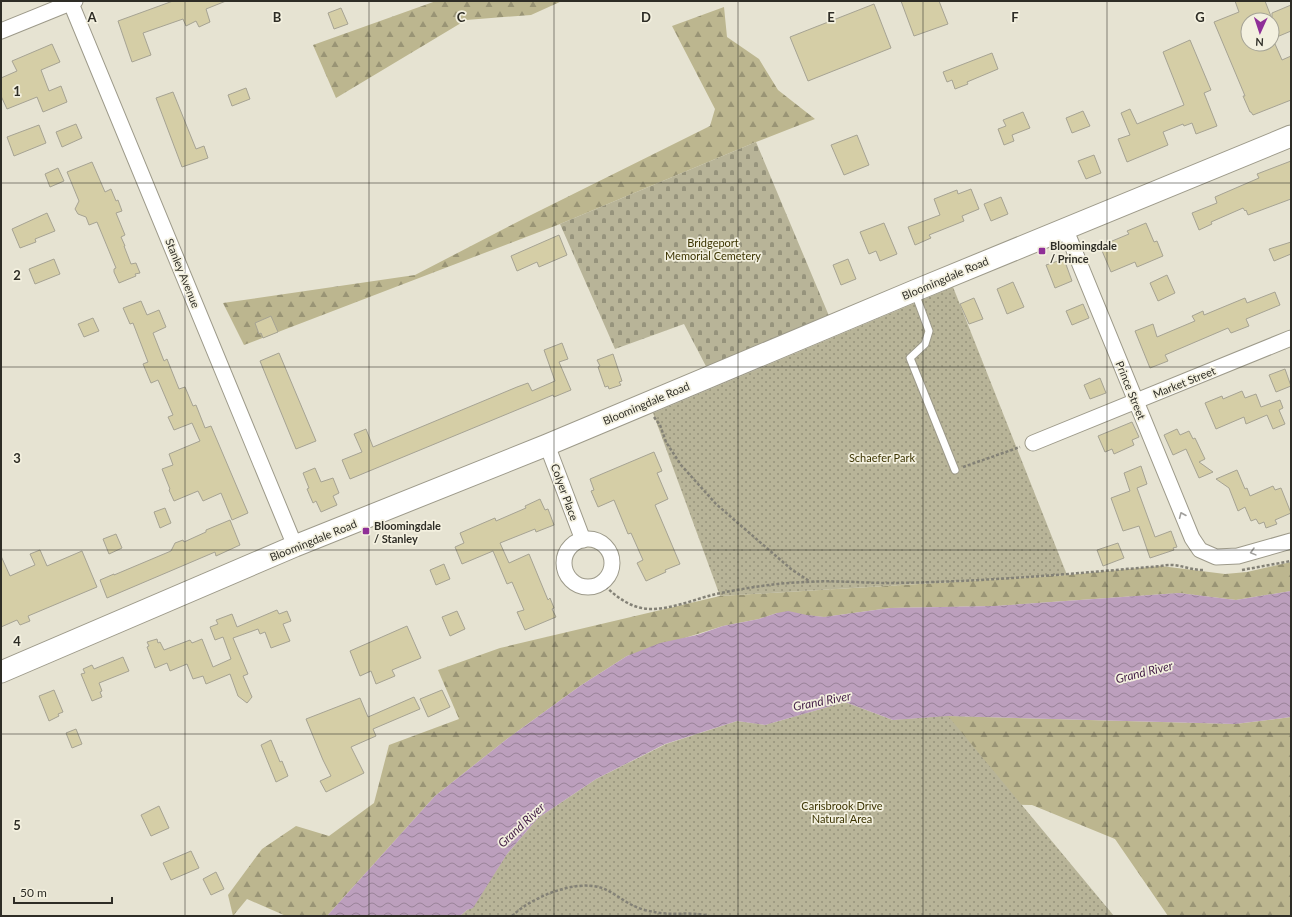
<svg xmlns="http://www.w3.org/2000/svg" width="1292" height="917" font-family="Lato,sans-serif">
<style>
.forest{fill:url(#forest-firs)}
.cemetery{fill:url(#cemetery-stones)}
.park{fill:url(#park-dots)}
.water{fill:url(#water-waves)}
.building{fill:#d5cea6;stroke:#a6a393}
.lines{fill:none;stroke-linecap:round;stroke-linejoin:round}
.service-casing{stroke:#9d9a8a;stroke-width:9}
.minor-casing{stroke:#9d9a8a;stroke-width:17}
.secondary-casing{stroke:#9d9a8a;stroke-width:23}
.path{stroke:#838176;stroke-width:2.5;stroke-dasharray:3 2;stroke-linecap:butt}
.service{stroke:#fff;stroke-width:7}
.minor{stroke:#fff;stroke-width:15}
.secondary{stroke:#fff;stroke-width:21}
.oneway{stroke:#a1a09d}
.grid{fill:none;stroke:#2e2d26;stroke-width:1;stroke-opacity:0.55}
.poi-dot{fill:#8f2f97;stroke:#f3f0df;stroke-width:1.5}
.labels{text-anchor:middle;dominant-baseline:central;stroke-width:3.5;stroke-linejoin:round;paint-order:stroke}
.park-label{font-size:11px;fill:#3b3300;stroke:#f3f0df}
.poi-label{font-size:11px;font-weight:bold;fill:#2e2d26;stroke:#f3f0df;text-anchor:start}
.street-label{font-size:11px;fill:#2e2d26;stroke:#f3f0df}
.water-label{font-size:12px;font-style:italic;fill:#431e46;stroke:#f3f0df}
.grid-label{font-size:13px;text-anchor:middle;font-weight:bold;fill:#2e2d26;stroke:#f3f0df;stroke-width:3.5;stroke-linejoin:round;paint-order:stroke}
</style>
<defs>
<pattern id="forest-firs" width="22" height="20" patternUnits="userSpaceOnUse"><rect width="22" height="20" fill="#bcb68f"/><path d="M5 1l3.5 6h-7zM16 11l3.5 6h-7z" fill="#999475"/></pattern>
<pattern id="cemetery-stones" width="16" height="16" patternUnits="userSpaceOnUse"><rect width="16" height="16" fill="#b8b498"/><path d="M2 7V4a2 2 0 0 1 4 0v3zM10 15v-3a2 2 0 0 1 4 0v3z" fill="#96937c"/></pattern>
<pattern id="park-dots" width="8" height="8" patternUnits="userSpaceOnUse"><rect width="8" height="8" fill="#b8b498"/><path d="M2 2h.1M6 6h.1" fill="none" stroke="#96937c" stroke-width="1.8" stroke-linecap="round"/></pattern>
<pattern id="water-waves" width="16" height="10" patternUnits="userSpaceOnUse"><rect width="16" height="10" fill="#bc9fbd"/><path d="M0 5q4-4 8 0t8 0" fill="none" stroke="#998299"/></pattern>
</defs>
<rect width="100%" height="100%" fill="#e6e3d2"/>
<!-- forest -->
<g class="forest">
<polygon points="436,1 562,1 531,15 466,20 336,98 313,45"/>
<polygon points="724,7 727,37 759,59 778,90 815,119 756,142 560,224 244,345 223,303 415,275 529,216 710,126 715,109 672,26"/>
<polygon points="1291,562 1291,591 1236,600 1179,593 995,606 890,608 824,617 777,613 759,619 723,626 627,656 580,686 507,739 435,796 327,916 286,916 247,899 233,916 228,895 262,849 296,826 329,836 374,803 389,745 459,719 438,670 500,648 720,596 1067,575 1161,566 1225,574 1247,572"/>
<polygon points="948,716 1235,724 1291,717 1291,916 1168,916 1115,839 1032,805 793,800 460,916 473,907 507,854 893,720"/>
</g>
<!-- cemetery -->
<polygon class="cemetery" points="756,142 832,323 710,374 684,324 615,349 560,224"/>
<!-- park -->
<g class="park">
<polygon points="953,287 1067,575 720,596 653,413"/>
<polygon points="845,702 893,720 948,716 1114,916 460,916 467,910 473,907 507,854 538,818 596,779 666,744 737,721 765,725"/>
</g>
<!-- water -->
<polygon class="water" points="1291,591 1291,717 1235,724 948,716 893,720 845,702 765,725 737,721 665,744 596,779 538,818 507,854 473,908 467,910 460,916 327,916 435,796 507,739 580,686 627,656 660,643 697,635 723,626 759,619 777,613 788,611 807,615 824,617 890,608 995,606 1179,593 1236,600"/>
<!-- building -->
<g class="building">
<polygon points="173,1 226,1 206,9 210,22 199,27 196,21 186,26 183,19 143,33 151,55 132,62 118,21"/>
<polygon points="901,1 939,1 948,24 914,36"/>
<polygon points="1235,1 1265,1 1272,19 1272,13 1291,5 1291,31 1272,39 1272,20 1248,20 1248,44 1275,44 1282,60 1291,56 1291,100 1253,115 1251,112 1250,112 1243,96 1245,96 1243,91 1214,22 1239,12"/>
<polygon points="874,4 891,48 808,81 790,37"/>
<polygon points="341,8 348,24 334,29 328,13"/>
<polygon points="1190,40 1211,90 1204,93 1217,126 1196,134 1192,123 1184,126 1183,124 1163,132 1168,145 1127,162 1118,139 1130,135 1121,113 1130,109 1137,124 1184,105 1163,52"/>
<polygon points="52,44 60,62 41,70 49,91 61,86 67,102 43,112 37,97 7,109 1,96 1,78 17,71 12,61"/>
<polygon points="992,53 998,69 967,82 968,84 955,89 952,80 947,82 943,72"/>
<polygon points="246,88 250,99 232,106 228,95"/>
<polygon points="173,92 196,149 204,146 208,158 182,167 156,98"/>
<polygon points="1083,111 1090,126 1072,133 1066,118"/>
<polygon points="1023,112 1030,128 1012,135 1014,141 1004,145 998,129 1006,126 1003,120"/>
<polygon points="76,124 82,138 62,147 56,132"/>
<polygon points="39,125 46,143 14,156 7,137"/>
<polygon points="857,135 869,165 844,175 831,145"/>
<polygon points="1094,155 1101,173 1086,179 1078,161"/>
<polygon points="1291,161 1291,199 1248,215 1246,210 1245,211 1243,208 1211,222 1212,224 1199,230 1192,213 1217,203 1215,197 1259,178 1257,174"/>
<polygon points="92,162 105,192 111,189 116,201 118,200 122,211 116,213 125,235 121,237 125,246 124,246 131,264 136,263 140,273 135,274 136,276 119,283 114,272 114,269 116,268 97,222 89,225 86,217 78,214 75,209 79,201 67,172"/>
<polygon points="58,168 64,181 50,187 45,174"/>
<polygon points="971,189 979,209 962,216 964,221 929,235 931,238 915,245 908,227 940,215 934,199 957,190 958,194"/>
<polygon points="1001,197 1008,214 991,221 984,204"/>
<polygon points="47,213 55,231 35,239 36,242 20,248 12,229"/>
<polygon points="884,223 897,254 880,261 876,251 869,254 860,232"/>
<polygon points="1146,223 1154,242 1157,241 1163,256 1137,267 1135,262 1111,272 1100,246 1129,234 1127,231"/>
<polygon points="559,235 567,255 539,267 537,262 517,271 511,256"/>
<polygon points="1291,242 1291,254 1274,261 1269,249"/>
<polygon points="54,259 60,274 35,284 29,269"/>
<polygon points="848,259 856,279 841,285 833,265"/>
<polygon points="1064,259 1072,281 1055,288 1046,265"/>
<polygon points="1167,275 1175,293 1158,301 1150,283"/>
<polygon points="1013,282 1024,307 1007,314 997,289"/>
<polygon points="1275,292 1280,305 1246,319 1249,326 1231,333 1228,328 1165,355 1168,361 1150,368 1135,331 1153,324 1157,337 1195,321 1192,316 1203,311 1204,315 1245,298 1247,303"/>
<polygon points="974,298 983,319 969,324 960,304"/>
<polygon points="141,301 147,315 159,310 166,327 153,333 164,361 167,359 179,389 185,387 193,406 196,405 205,428 211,426 248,513 232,520 221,493 203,501 198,491 174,501 169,490 170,489 162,469 173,465 169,454 200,441 192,423 174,430 168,417 173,415 158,380 151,383 143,364 148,362 133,323 130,324 123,308"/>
<polygon points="1083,304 1089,318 1072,325 1066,311"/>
<polygon points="271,316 278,332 263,338 261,333 259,334 255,323"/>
<polygon points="93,318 99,331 84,337 78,324"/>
<polygon points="562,343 568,359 559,362 571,390 554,397 553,395 350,479 342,460 362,452 354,434 366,429 373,447 517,387 528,383 532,391 555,381 544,350"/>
<polygon points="279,353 316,441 296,449 260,361"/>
<polygon points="613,354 622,381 619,382 621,385 609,389 608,386 605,387 598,367 600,366 597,360"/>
<polygon points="1285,369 1291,386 1276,392 1269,375"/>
<polygon points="1100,378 1106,393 1090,399 1084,385"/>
<polygon points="1242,391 1245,398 1256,394 1261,407 1280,400 1283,408 1279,410 1285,424 1273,429 1267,415 1246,424 1244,417 1216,429 1205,403 1222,396 1223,399"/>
<polygon points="1132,422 1139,437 1132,440 1134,445 1114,454 1112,449 1105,452 1098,436"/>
<polygon points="1177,429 1180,435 1189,431 1193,439 1195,438 1205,459 1199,462 1213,472 1199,478 1186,449 1173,455 1164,435"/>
<polygon points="654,452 662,471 657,473 668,499 655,505 680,564 665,570 666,572 646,581 637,563 643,560 631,533 628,534 614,500 598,507 591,491 594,490 590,479"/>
<polygon points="1141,466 1147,484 1137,488 1155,537 1171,531 1177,547 1173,548 1174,550 1150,558 1139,526 1123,531 1111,498 1130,491 1124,473"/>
<polygon points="315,468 321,482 333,478 339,493 333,496 337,505 321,512 316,501 313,503 307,489 309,488 303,473"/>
<polygon points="1237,470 1245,489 1247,488 1250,496 1273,486 1275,490 1281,488 1291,513 1275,520 1277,524 1266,528 1264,522 1259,524 1256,519 1251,521 1245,507 1238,511 1229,488 1216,479"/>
<polygon points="540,499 545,510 548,509 554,525 536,532 535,529 500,543 509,563 529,554 548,600 550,598 554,608 552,609 556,617 525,630 517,612 524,610 512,582 507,584 493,551 462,564 455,547 464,543 460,533 495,518 496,521 526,508 525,506"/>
<polygon points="165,508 171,523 160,528 154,512"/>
<polygon points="230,520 240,545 216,556 215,552 107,598 100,580 114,574 114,575 171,551 175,543 183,540 184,542 206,532 206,530"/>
<polygon points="116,534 122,548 109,554 103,539"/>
<polygon points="1118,543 1124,558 1103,566 1097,550"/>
<polygon points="40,550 47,566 82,551 97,587 28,616 30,621 20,625 17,620 1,627 1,556 10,576 35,565 30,554"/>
<polygon points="444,564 450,579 436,585 430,570"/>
<polygon points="277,610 279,614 287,611 291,621 283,624 290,641 271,648 265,632 260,634 258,629 233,638 248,674 243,676 252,697 247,703 238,696 230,674 206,684 203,676 193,679 187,664 170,671 167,663 155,668 147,647 149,646 147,642 157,639 158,643 160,642 164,650 190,640 192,643 202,639 213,667 231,659 223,637 215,640 210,627 218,624 216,620 232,614 237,627"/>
<polygon points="457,611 465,629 450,636 442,617"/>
<polygon points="407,626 421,658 392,670 395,676 376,684 371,671 360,676 350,651"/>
<polygon points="123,657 129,671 99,683 102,691 100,692 102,697 92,701 81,674 85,673 83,669 92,665 94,669"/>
<polygon points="54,690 63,712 58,714 59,716 49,721 39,696"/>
<polygon points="442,690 450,707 428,717 420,699"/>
<polygon points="414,697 420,709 373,729 376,736 351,747 364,773 326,792 320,781 331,776 323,760 306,719 360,698 368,717"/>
<polygon points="76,729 82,744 72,748 66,733"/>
<polygon points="271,740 280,762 282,761 288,776 276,782 261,745"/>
<polygon points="159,806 169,828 151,836 141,815"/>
<polygon points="191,851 199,868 171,880 163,863"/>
<polygon points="216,872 224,889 211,895 203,879"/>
</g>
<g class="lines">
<!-- service casing -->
<g class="service-casing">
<polyline id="service" points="915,293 929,331 925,344 910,358 955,470"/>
</g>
<!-- minor casing -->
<g class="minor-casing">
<g id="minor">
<polyline points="70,1 295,546"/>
<polyline points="1,31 75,1"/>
<polyline points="1065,228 1192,538 1200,550 1216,557 1238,556 1291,541"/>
<polyline points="1033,443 1291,338"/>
<polyline points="547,445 583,540"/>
<circle cx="588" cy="563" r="24"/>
</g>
</g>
<!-- secondary casing -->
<g class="secondary-casing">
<polyline id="secondary" points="1,672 295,546 547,445 914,291 1291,136"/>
</g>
<!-- path -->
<g class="path">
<polyline points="654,417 660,425 666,442 681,465 716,504 791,569 809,581"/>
<polyline points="963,467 1020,447"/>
<polyline points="1242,570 1291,561"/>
<path d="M602,583C615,596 631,609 651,609C673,609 695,599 716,594C745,588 776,583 805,582C834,580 862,583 890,583C980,582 1071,574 1161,566C1177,562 1187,570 1203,570"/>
<path d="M512,916C532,897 575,879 602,888C613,892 623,901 634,906C640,909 648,911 654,912C672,916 691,911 709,916"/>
</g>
<!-- service -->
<use href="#service" class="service"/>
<!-- minor -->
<use href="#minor" class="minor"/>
<!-- secondary -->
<use href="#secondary" class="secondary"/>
</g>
<!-- one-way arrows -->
<defs><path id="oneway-chevron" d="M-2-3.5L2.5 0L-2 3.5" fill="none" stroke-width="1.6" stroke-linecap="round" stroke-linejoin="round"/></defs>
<g class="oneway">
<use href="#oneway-chevron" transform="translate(1182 515) rotate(-113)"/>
<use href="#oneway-chevron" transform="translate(1253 552) rotate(165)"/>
</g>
<!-- grid -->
<path class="grid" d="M185,1V916M369,1V916M554,1V916M738,1V916M923,1V916M1107,1V916M1,183H1291M1,367H1291M1,550H1291M1,734H1291"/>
<!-- markers -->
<g class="poi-dot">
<rect x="1038" y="247" width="8" height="8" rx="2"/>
<rect x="362" y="527" width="8" height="8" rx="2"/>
</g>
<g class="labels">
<!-- park labels -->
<g class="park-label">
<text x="713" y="242">Bridgeport<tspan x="713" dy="13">Memorial Cemetery</tspan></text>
<text x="882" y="457">Schaefer Park</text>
<text x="842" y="805">Carisbrook Drive<tspan x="842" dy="13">Natural Area</tspan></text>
</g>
<!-- poi labels -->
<g class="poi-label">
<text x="1050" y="245">Bloomingdale<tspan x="1050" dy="13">/ Prince</tspan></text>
<text x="374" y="525">Bloomingdale<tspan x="374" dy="13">/ Stanley</tspan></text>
</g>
<!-- street labels -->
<g class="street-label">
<text transform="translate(183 273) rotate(68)">Stanley Avenue</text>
<text transform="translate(945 278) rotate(-23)">Bloomingdale Road</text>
<text transform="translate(1184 382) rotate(-22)">Market Street</text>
<text transform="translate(1131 390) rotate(68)">Prince Street</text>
<text transform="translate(646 403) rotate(-23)">Bloomingdale Road</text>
<text transform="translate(565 492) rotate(70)">Colyer Place</text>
<text transform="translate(313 540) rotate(-22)">Bloomingdale Road</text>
</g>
<!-- water labels -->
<g class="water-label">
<text transform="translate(1144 672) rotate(-14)">Grand River</text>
<text transform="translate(822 701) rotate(-11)">Grand River</text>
<text transform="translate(521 825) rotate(-43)">Grand River</text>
</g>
</g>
<g class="grid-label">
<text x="92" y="22">A</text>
<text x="277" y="22">B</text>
<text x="461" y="22">C</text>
<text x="646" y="22">D</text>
<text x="831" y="22">E</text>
<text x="1015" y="22">F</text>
<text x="1200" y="22">G</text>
<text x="17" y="96">1</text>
<text x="17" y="280">2</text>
<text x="17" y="463">3</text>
<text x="17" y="646">4</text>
<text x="17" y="830">5</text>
</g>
<!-- border -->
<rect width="1292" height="917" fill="none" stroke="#2e2d26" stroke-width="4"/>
<!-- north arrow -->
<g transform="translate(1260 32) rotate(183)"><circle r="19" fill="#f3f0df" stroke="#a4a295"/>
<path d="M0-3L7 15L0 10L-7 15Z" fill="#8f2f97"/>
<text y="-6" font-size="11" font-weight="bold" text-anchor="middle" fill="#2e2d26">N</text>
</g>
<!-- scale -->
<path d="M14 897v6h98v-6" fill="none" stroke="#2e2d26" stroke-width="2"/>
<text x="20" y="897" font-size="12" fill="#2e2d26" stroke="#f3f0df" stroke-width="3" paint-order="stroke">50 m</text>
</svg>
